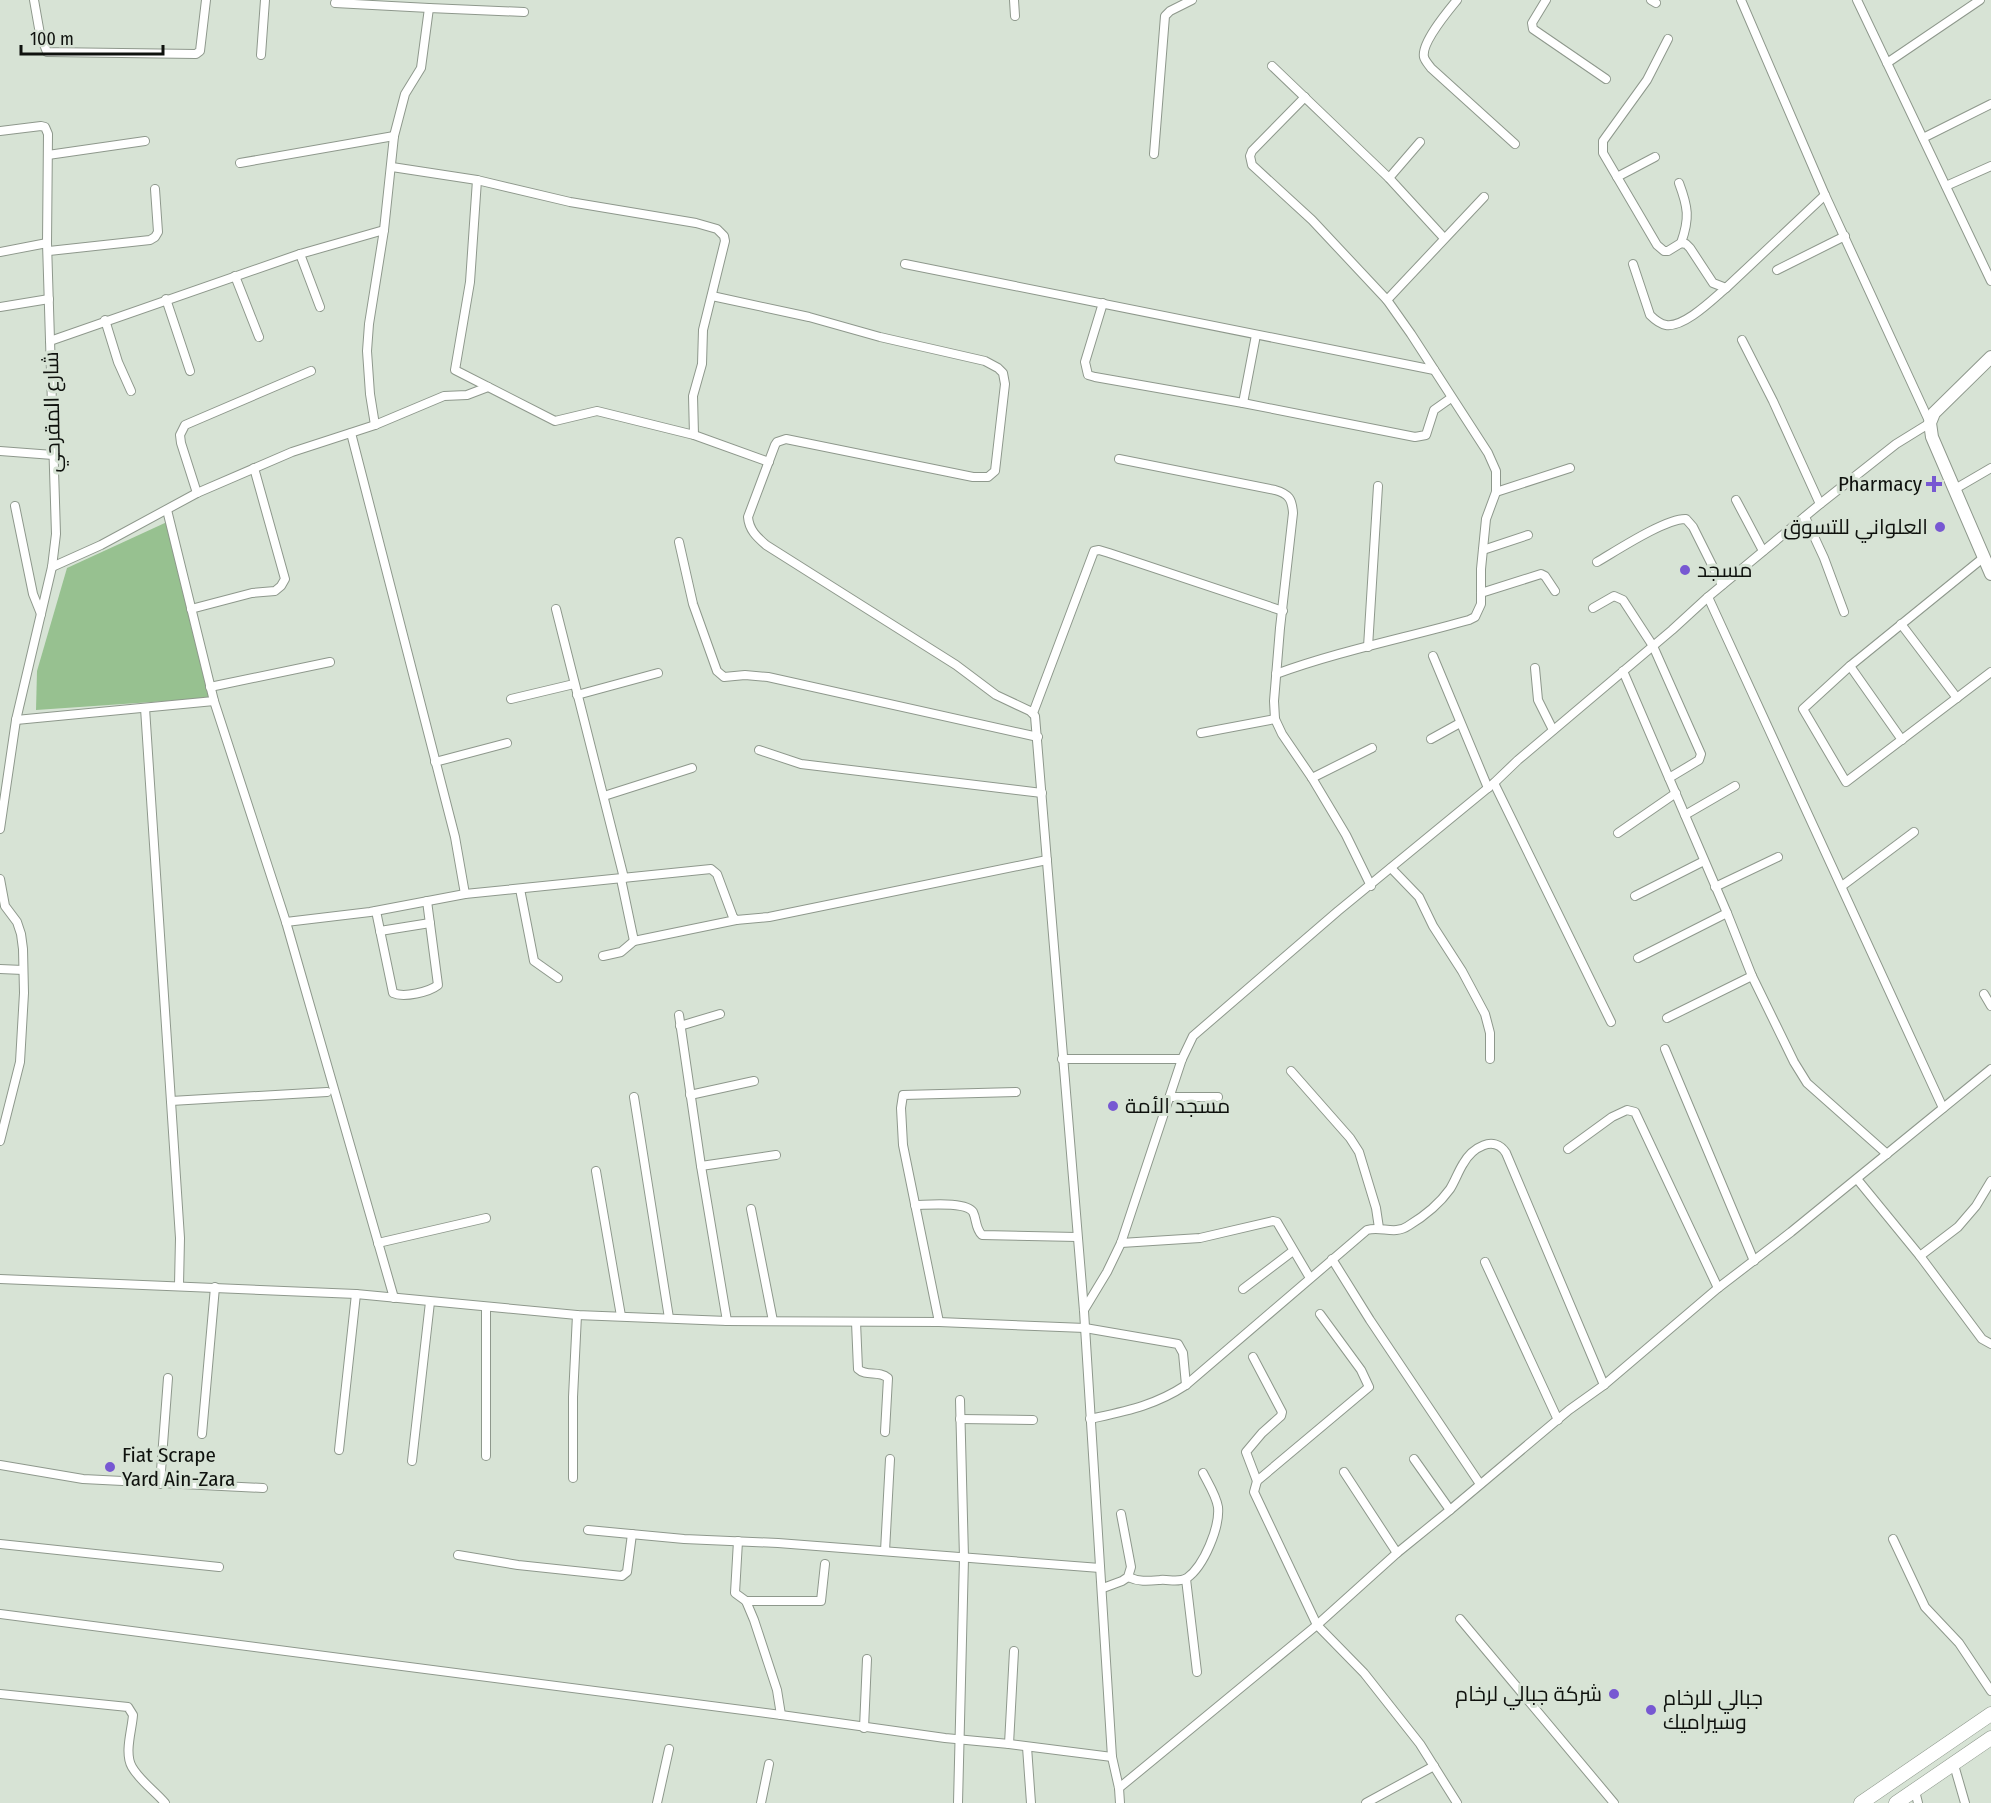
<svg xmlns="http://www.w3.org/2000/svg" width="1991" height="1803" font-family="'Fira Sans Condensed',Cairo,sans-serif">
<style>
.green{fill:#97c190}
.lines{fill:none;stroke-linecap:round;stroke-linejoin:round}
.street-casing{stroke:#8e988c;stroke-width:10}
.secondary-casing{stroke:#8e988c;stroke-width:14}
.primary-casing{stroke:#8e988c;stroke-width:15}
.street{stroke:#fff;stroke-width:8}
.secondary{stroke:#fff;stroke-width:12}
.primary{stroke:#fff;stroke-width:14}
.poi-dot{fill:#7758d2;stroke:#d7e3d5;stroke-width:2}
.labels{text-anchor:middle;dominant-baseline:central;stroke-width:6;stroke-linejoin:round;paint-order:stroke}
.street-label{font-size:21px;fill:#0f120e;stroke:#d7e3d5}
.poi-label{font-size:21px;fill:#0f120e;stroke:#d7e3d5;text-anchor:start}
</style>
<rect width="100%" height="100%" fill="#d7e3d5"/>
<!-- green -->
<polygon class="green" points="167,522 210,698 36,710 37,671 67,568"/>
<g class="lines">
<!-- street casing -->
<g class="street-casing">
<g id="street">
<polyline points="34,0 40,34 47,52 196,54 200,51 206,0"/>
<polyline points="1014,0 1015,16"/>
<path d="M1457,0C1448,11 1421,43 1424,57C1425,61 1429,65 1431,68L1515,144"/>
<polyline points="1546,0 1532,23 1533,29 1606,79"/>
<polyline points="1651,0 1656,3"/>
<polyline points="1857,0 1991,281"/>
<polyline points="335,3 429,8"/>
<path d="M1668,39L1647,80L1603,141V153L1657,245L1664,251H1668L1681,243C1690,218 1688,207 1679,183"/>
<polyline points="261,55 265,0"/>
<polyline points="1887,63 1980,0"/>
<polyline points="1272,66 1389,178 1444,238"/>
<polyline points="0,131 41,126 45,127 48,134 47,243 56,534 52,567 16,720 0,829"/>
<polyline points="1923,138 1991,104"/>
<polyline points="1154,154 1165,16 1170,11 1192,0"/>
<polyline points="48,155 145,141"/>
<polyline points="240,163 394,136"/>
<polyline points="392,167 477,180 570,202 696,223 717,229 724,236 725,241 703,330 702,364 693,396 694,435 769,462"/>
<polyline points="1617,177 1655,157"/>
<polyline points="1389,178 1420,142"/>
<polyline points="477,180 470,282 455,370 555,421 597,411 694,435"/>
<polyline points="1946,186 1991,166"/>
<polyline points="1681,243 1686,244 1690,248 1713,283 1726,288 1825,195"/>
<polyline points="49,251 150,240 155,237 158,232 155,189"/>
<polyline points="0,252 47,243"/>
<polyline points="300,254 320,307"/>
<polyline points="905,264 1434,370"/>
<path d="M1633,264L1650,315C1654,319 1660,324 1666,325C1684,328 1713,299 1726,288"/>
<polyline points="1777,270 1845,236"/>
<polyline points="235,276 259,337"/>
<path d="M712,296L809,317L880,337L985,361L998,368L1003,373L1005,384L995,471L988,477H973L786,439L777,442L775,445L748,517C749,530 757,537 766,545L956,665L996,695L1030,711L1035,716L1084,1311L1112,1757L1119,1788L1120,1803"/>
<polyline points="166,299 190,371"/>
<polyline points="1387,300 1484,197"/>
<polyline points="1103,303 1085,362 1088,375 1095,377 1243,403 1415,437 1426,435 1434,410 1451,398"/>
<polyline points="0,307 49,299"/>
<polyline points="105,320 118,362 131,391"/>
<polyline points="1742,340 1773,401 1820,504"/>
<polyline points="50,341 300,254 384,230"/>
<polyline points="1243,403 1256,335"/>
<polyline points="375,425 370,394 367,351 369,324 384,230 394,136 405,94 421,68 429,8 524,12"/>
<polyline points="351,433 455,837 465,894"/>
<polyline points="0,451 53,455"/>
<path d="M1119,459L1275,490C1289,494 1292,499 1293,513L1280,628L1274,701L1275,719L1282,734L1312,778L1346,835L1371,886"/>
<polyline points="1955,489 1991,468"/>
<polyline points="1496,492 1570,468"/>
<polyline points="197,493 181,443 180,435 185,425 311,371"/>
<polyline points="1736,500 1763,551"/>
<polyline points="15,506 33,594 41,614"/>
<polyline points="167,510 214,701 286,922 394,1298"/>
<polyline points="1805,517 1824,558 1844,612"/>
<polyline points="679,542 693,604 717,671 724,677 745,675 768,677 1038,737"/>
<polyline points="1483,550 1528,535"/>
<polyline points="1983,558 1850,666 1803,709 1846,782 1991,672"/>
<path d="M1597,562C1616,551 1666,518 1686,519L1693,527L1722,585"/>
<polyline points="52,567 101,545 197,493 292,452 375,425 444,396 467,395 488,387"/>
<polyline points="1481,593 1541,574 1545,576 1555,591"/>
<polyline points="1708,597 1943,1108"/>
<polyline points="1593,608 1614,596 1623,600 1653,646 1701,754 1699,760 1669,778"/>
<polyline points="191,609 252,593 275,591 281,586 285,579 254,468"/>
<polyline points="556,609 624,878"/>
<polyline points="1901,624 1957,698"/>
<polyline points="1368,647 1378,486"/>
<polyline points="1433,656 1488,788"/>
<polyline points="1850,666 1902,740"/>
<polyline points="1535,668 1538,700 1553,730"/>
<polyline points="1623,671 1727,913 1752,976 1794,1062 1807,1083 1887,1154"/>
<path d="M1276,674C1339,651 1405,638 1469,620L1475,617L1481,604V569L1486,519L1496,492V471L1488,453L1411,334L1387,300L1312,220L1252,165L1250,156L1252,151L1305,97"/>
<polyline points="210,687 330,662"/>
<polyline points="577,695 658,673"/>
<polyline points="511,699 574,684"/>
<polyline points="145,708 180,1238 179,1285"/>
<polyline points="1033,713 1094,551 1099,550 1109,553 1283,611"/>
<polyline points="16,720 214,701"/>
<polyline points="1201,733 1275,719"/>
<polyline points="1431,739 1460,723"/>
<polyline points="759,750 801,764 1042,793"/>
<polyline points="435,762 507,743"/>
<polyline points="1312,778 1372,748"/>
<polyline points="1494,783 1611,1022"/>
<polyline points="604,796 692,768"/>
<polyline points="1685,815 1735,786"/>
<polyline points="1618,833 1676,793"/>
<polyline points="1391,868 1419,897 1433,926 1462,971 1485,1014 1490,1033 1490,1059"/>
<polyline points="0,879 5,906 17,922 21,934 23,949 24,993 20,1062 0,1141"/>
<polyline points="621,879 634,941 736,920"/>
<polyline points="1842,886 1914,832"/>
<polyline points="1715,887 1778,857"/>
<polyline points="520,889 534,961 558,978"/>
<polyline points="1635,896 1704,861"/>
<path d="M376,911L393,993C404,998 429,992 438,985L427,901"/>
<polyline points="286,922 370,912 465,894 711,869 717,874 733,917 736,920 769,917 1047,860"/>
<polyline points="380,931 430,923"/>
<polyline points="603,956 621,952 634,941"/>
<polyline points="1638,958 1727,913"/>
<polyline points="0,969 23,970"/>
<polyline points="1984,994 1991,1006"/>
<polyline points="679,1015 701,1166 727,1321"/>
<polyline points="1667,1018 1752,976"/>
<polyline points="680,1026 720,1014"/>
<polyline points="1665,1049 1754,1261"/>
<polyline points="1062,1059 1182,1059"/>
<polyline points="1291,1071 1350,1138 1359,1152 1376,1208 1379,1228"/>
<polyline points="690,1095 754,1081"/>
<polyline points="634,1097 669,1318"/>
<polyline points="1170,1097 1218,1097"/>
<polyline points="171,1101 327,1092"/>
<polyline points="1568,1149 1612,1117 1627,1110 1635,1112 1718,1288"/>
<polyline points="701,1166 776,1155"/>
<polyline points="596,1171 621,1316"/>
<polyline points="1857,1179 1920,1256 1982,1339 1991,1344"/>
<path d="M915,1205C927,1205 966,1201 973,1212C977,1220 975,1228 982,1235L1077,1237"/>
<polyline points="751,1209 773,1321"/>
<polyline points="378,1243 486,1218"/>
<polyline points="1121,1243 1200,1238 1273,1221 1277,1222 1310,1278"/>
<polyline points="1920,1256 1958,1227 1976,1206 1991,1181"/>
<polyline points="1332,1259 1370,1320 1480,1484"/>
<polyline points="1485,1262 1558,1420"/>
<polyline points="0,1279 356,1294 577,1315 727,1321 939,1322 1085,1328 1178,1344 1183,1353 1186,1385"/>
<polyline points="1243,1289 1293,1251"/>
<polyline points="1084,1310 1107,1272 1121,1243 1182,1059 1193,1036 1338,911 1494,783 1518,760 1672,630 1708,597 1820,504 1896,444 1930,423 1825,195 1741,0"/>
<polyline points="1320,1314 1361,1370 1369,1387 1257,1481 1254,1492 1317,1625 1364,1673 1420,1744 1457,1803"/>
<path d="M856,1322L858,1369C866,1377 879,1370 888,1378L885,1432"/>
<polyline points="939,1322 903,1145 901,1108 903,1095 1016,1092"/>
<polyline points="1253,1357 1282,1412 1281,1416 1262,1433 1246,1452 1257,1481"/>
<polyline points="960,1419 1033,1420"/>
<path d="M1090,1419C1126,1411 1154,1406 1186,1385L1367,1230C1381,1226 1395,1235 1408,1226C1423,1217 1440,1203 1450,1189C1455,1181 1458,1172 1463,1164C1472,1148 1494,1134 1506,1153L1604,1385"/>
<polyline points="202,1434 215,1287"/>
<polyline points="339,1450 356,1294"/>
<polyline points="486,1456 486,1307"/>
<polyline points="1414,1459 1450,1510"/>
<polyline points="412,1461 430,1302"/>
<polyline points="0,1465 83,1479 263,1488"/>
<polyline points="1344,1472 1397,1553"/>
<polyline points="573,1478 573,1397 577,1315"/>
<polyline points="160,1484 168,1378"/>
<polyline points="588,1530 684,1539 778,1543 1100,1568"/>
<polyline points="1893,1539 1925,1607 1959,1643 1991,1691"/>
<polyline points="738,1541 735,1593 746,1601 754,1620 777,1690 781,1715"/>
<polyline points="0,1544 219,1567"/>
<polyline points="885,1551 890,1459"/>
<polyline points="458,1555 518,1565 622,1576 627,1572 632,1534"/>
<path d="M1128,1577C1139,1582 1148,1581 1160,1580C1168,1579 1179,1583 1187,1578C1204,1566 1220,1527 1218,1507C1216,1495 1208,1483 1203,1473"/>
<polyline points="1186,1579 1197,1672"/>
<polyline points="1103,1588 1122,1581 1128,1577 1131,1567 1121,1514"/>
<polyline points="746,1601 821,1601 825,1564"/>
<polyline points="0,1614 781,1715 945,1738 1009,1744 1112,1757"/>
<polyline points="1460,1619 1614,1803"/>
<path d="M0,1694L128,1707L133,1715C132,1730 124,1753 132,1767C140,1781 155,1791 165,1803"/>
<polyline points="864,1728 867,1659"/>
<polyline points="1009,1744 1014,1651"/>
<polyline points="1027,1747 1031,1803"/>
<polyline points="1954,1765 1965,1803"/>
<polyline points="1119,1788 1317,1625 1397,1553 1450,1510 1569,1410 1604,1385 1718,1288 1791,1232 1991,1069"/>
<polyline points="1915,1791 1918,1803"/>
<polyline points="657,1803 669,1749"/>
<polyline points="761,1803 769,1764"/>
<polyline points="958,1803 964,1558 960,1400"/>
<polyline points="1366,1803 1434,1766"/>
</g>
</g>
<!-- secondary casing -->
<g class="secondary-casing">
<polyline id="secondary" points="1991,357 1934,413 1930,423 1932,437 1991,574"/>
</g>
<!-- primary casing -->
<g class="primary-casing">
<g id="primary">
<polyline points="1861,1803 1991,1714"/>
<polyline points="1896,1803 1991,1738"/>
</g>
</g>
<!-- street -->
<use href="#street" class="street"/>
<!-- secondary -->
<use href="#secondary" class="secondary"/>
<!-- primary -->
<use href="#primary" class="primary"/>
</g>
<!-- markers -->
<g class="poi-dot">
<path d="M1931 475h6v6h6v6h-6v6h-6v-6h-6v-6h6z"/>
<circle cx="1940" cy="527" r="6"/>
<circle cx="1685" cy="570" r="6"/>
<circle cx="1113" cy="1106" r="6"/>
<circle cx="110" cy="1467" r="6"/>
<circle cx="1614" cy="1694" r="6"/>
<circle cx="1651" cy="1710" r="6"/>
</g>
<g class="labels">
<!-- street labels -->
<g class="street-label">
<text transform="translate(52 412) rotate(-91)">شارع المقرحي</text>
</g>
<!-- poi labels -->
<g class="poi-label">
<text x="1922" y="484" text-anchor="end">Pharmacy</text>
<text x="1928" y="527" text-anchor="end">العلواني للتسوق</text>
<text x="1697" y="570">مسجد</text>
<text x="1125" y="1106">مسجد الأمة</text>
<text x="122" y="1455">Fiat Scrape<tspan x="122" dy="24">Yard Ain-Zara</tspan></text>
<text x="1602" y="1694" text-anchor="end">شركة جبالي لرخام</text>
<text x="1663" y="1698">جبالي للرخام<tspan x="1663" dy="24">وسيراميك</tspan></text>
</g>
</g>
<!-- scale -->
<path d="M21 45v9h142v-9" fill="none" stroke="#0f120e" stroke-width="3"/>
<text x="30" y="45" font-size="18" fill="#0f120e" stroke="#d7e3d5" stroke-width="4.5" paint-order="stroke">100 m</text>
</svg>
